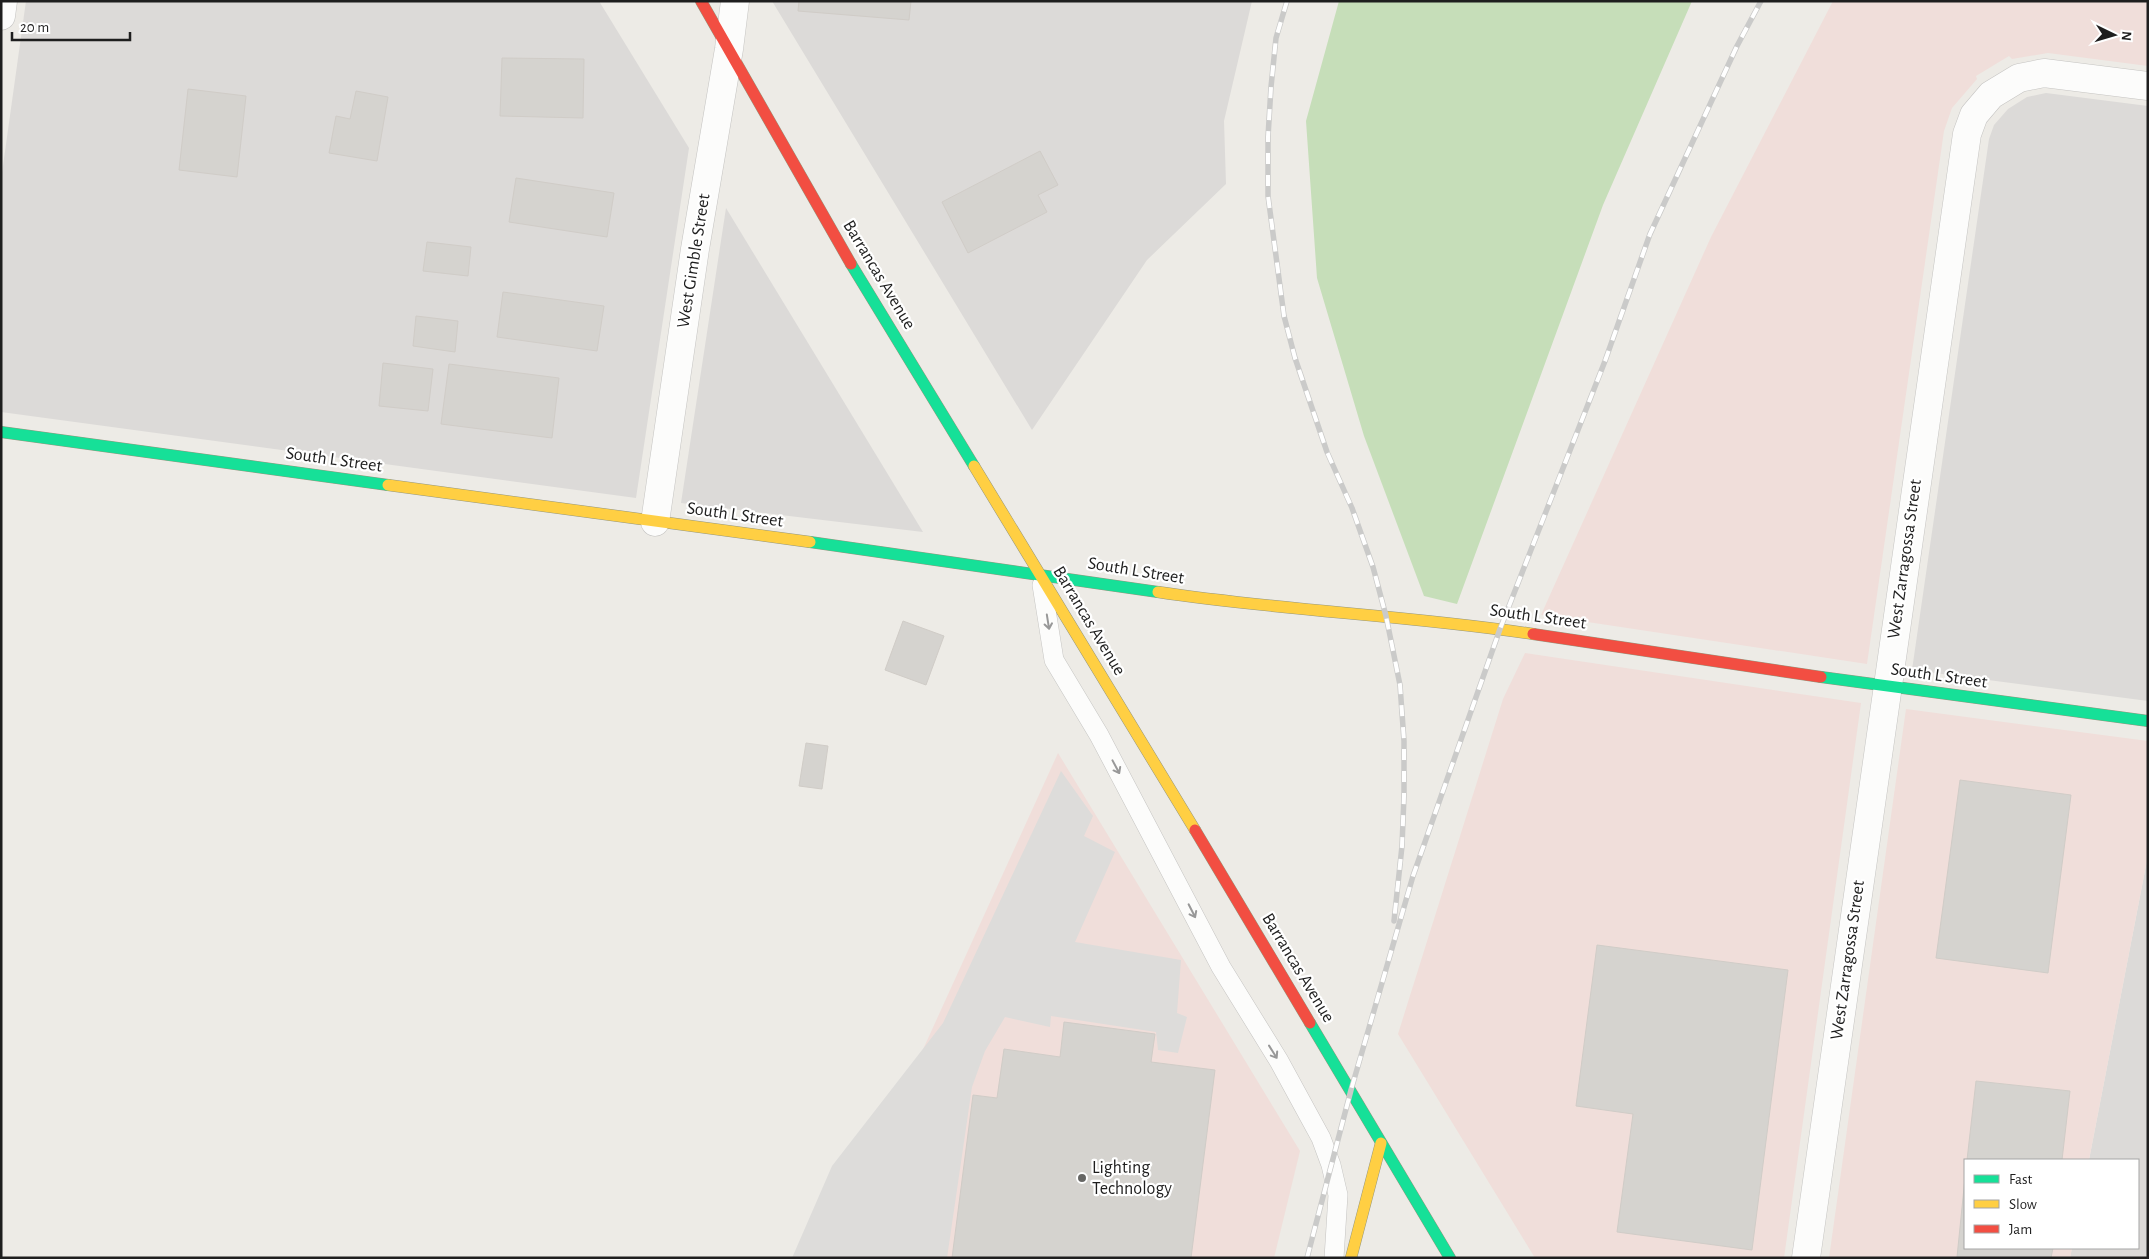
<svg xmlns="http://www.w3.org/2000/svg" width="2149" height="1259" font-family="'Alegreya Sans',sans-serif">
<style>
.residential{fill:#dcdad8}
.commercial{fill:#f0deda}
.forest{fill:#c6deb9}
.parking{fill:#dddcda}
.building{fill:#d5d3cf;stroke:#d0ccc7}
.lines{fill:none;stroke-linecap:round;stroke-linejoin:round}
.lane-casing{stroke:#c5c4c2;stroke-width:20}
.street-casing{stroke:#c5c4c2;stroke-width:29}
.fast-casing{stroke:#95977e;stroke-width:12}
.slow-casing{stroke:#95977e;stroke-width:12}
.jam-casing{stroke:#95977e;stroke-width:12}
.lane{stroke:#fcfcfb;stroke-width:19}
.street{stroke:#fcfcfb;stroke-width:28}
.fast{stroke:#16e098;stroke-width:11}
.slow{stroke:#ffcf43;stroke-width:11}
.jam{stroke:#f24e42;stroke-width:11}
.rail-casing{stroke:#cacac9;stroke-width:5.5}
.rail{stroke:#fff;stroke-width:4;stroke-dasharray:11;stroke-linecap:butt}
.oneway{stroke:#989898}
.poi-dot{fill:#666664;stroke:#fff;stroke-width:2}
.labels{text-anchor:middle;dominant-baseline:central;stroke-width:4.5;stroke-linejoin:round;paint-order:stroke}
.street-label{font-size:18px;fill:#1e1e1e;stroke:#fff}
.poi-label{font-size:18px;fill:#1e1e1e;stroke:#fff;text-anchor:start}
</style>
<rect width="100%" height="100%" fill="#edebe6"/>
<!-- residential -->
<g class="residential">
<polygon points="26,1 599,1 689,148 636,498 1,412 1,180"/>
<polygon points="772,1 1252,1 1224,121 1226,184 1147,260 1032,430"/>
<polygon points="2046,93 2148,106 2148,701 1912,670 1989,139 1994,125 2008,109 2027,97"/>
<polygon points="726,208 923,532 681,503"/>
<polygon points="2148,855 2148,1258 2070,1258 2072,1248 2138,1248 2138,1160 2089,1160"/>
</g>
<!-- commercial -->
<g class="commercial">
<polygon points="1833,1 2148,1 2148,66 2048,53 2012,59 2009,56 1976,76 1977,79 1952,108 1944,131 1867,664 1541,615 1711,237"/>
<polygon points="1525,653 1861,703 1784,1258 1535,1258 1398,1034 1503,699"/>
<polygon points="1906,709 2148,741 2148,855 2089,1160 1965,1160 1965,1248 2072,1248 2070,1258 1829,1258"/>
<polygon points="1058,753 1300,1151 1274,1258 828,1258"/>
</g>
<!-- forest -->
<polygon class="forest" points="1339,1 1692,1 1603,205 1457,604 1424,596 1364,436 1317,278 1306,121"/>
<!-- parking -->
<polygon class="parking" points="1061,771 1093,816 1084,836 1115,852 1075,942 1181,960 1177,1013 1187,1017 1178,1053 1158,1050 1156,1032 1051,1016 1050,1027 1005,1017 985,1051 972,1087 947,1258 792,1258 832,1166 943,1023"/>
<!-- building -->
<g class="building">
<polygon points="799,1 911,1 909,20 798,11"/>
<polygon points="502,58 584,59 583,118 500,116"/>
<polygon points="188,89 246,96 237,177 179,170"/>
<polygon points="356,91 388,97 377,161 329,153 336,116 350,119"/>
<polygon points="1040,151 1058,185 1038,195 1047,212 968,253 942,202"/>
<polygon points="516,178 614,193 607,237 509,222"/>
<polygon points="427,242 471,247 468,276 423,271"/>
<polygon points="503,292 604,306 597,351 497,337"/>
<polygon points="416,316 458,321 455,352 413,346"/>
<polygon points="383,363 433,369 428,411 379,406"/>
<polygon points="449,364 559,378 552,438 441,424"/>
<polygon points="903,621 944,636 926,685 885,670"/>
<polygon points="806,743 828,746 822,789 799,786"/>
<polygon points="1960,780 2071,795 2048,973 1936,958"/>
<polygon points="1597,945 1788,970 1752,1250 1617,1232 1633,1114 1576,1106"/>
<polygon points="1064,1022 1155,1034 1151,1062 1215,1070 1191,1258 952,1258 973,1095 997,1098 1004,1049 1060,1057"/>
<polygon points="1976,1081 2070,1091 2062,1160 1967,1160"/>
<polygon points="1965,1178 1965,1248 2053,1248 2051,1258 1957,1257"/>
</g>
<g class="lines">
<!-- lane casing -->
<g class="lane-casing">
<polyline id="lane" points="1042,585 1054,660 1099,735 1221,967 1279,1061 1321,1138 1331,1165 1338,1195 1334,1258"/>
</g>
<!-- street casing -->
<g class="street-casing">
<g id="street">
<polyline points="1,16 3,1"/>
<polyline points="655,522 695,249 729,49 735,1"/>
<polyline points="1806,1258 1967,134 1974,115 1991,95 2019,78 2044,73 2148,86"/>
</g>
</g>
<!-- fast casing -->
<g class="fast-casing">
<g id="fast">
<polyline points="851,264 974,466"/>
<polyline points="1,432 388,485"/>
<polyline points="810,542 1158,592"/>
<polyline points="1821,677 2148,721"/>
<polyline points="1310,1023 1450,1258"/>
</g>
</g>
<!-- slow casing -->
<g class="slow-casing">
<g id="slow">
<polyline points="974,466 1195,830"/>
<polyline points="388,485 810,542"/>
<path d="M1158,592C1283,611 1409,615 1533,634"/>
<polyline points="1351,1258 1381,1143"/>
</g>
</g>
<!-- jam casing -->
<g class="jam-casing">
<g id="jam">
<polyline points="701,1 851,264"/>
<polyline points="1533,634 1821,677"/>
<polyline points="1195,830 1310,1023"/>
</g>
</g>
<!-- lane -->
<use href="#lane" class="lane"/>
<!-- street -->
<use href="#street" class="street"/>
<!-- fast -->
<use href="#fast" class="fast"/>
<!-- slow -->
<use href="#slow" class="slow"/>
<!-- jam -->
<use href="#jam" class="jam"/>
<!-- rail casing -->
<g class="rail-casing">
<g id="rail">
<polyline points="1287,1 1276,38 1271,87 1268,137 1268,196 1284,316 1295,358 1327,452 1352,508 1373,567 1386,616 1400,685 1404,741 1404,796 1402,846 1394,921"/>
<polyline points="1307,1258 1351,1090 1413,876 1500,629 1605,361 1650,234 1737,46 1761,1"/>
</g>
</g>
<!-- rail -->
<use href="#rail" class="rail"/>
</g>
<!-- one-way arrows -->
<defs><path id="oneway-shaft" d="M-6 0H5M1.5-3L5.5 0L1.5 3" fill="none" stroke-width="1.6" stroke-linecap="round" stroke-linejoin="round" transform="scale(1.25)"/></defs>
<g class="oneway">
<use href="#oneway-shaft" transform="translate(1048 622) rotate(81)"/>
<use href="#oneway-shaft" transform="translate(1116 767) rotate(62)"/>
<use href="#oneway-shaft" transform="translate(1192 911) rotate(63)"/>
<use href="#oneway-shaft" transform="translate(1273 1052) rotate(58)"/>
</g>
<!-- markers -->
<circle class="poi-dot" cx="1082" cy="1178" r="5"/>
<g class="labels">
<!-- street labels -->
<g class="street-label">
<text transform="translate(694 261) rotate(-81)">West Gimble Street</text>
<text transform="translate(879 275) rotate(59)">Barrancas Avenue</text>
<text transform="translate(334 460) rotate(8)">South L Street</text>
<text transform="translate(735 515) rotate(8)">South L Street</text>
<text transform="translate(1905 559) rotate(-82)">West Zarragossa Street</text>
<text transform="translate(1136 571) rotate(9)">South L Street</text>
<text transform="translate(1538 617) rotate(8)">South L Street</text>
<text transform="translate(1089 621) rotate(59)">Barrancas Avenue</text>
<text transform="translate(1939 676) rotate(8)">South L Street</text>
<text transform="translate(1848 960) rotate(-82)">West Zarragossa Street</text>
<text transform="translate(1298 968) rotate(59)">Barrancas Avenue</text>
</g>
<!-- poi labels -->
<g class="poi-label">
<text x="1092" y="1168">Lighting<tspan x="1092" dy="21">Technology</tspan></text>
</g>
</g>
<!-- border -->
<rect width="2149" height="1259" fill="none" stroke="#1e1e1e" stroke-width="5"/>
<!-- legend -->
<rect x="1964" y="1159" width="175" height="90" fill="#ffffff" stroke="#a5a5a5"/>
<rect x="1974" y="1175" width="25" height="8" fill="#16e098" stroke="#a5a5a5"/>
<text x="2009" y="1184" font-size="15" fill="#1e1e1e">Fast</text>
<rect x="1974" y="1200" width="25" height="8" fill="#ffcf43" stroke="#a5a5a5"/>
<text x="2009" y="1209" font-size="15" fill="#1e1e1e">Slow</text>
<rect x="1974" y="1225" width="25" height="8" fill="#f24e42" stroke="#a5a5a5"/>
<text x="2009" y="1234" font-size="15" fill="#1e1e1e">Jam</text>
<!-- north arrow -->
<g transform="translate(2114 35) rotate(95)" stroke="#ffffff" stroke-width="4" paint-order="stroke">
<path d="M0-4L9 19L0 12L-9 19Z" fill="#1e1e1e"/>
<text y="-8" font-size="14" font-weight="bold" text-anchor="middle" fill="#1e1e1e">N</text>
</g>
<!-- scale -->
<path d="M12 32v8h118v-8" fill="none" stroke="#1e1e1e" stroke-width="2.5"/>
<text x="20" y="32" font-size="15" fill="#1e1e1e" stroke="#ffffff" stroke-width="4" paint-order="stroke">20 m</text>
</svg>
